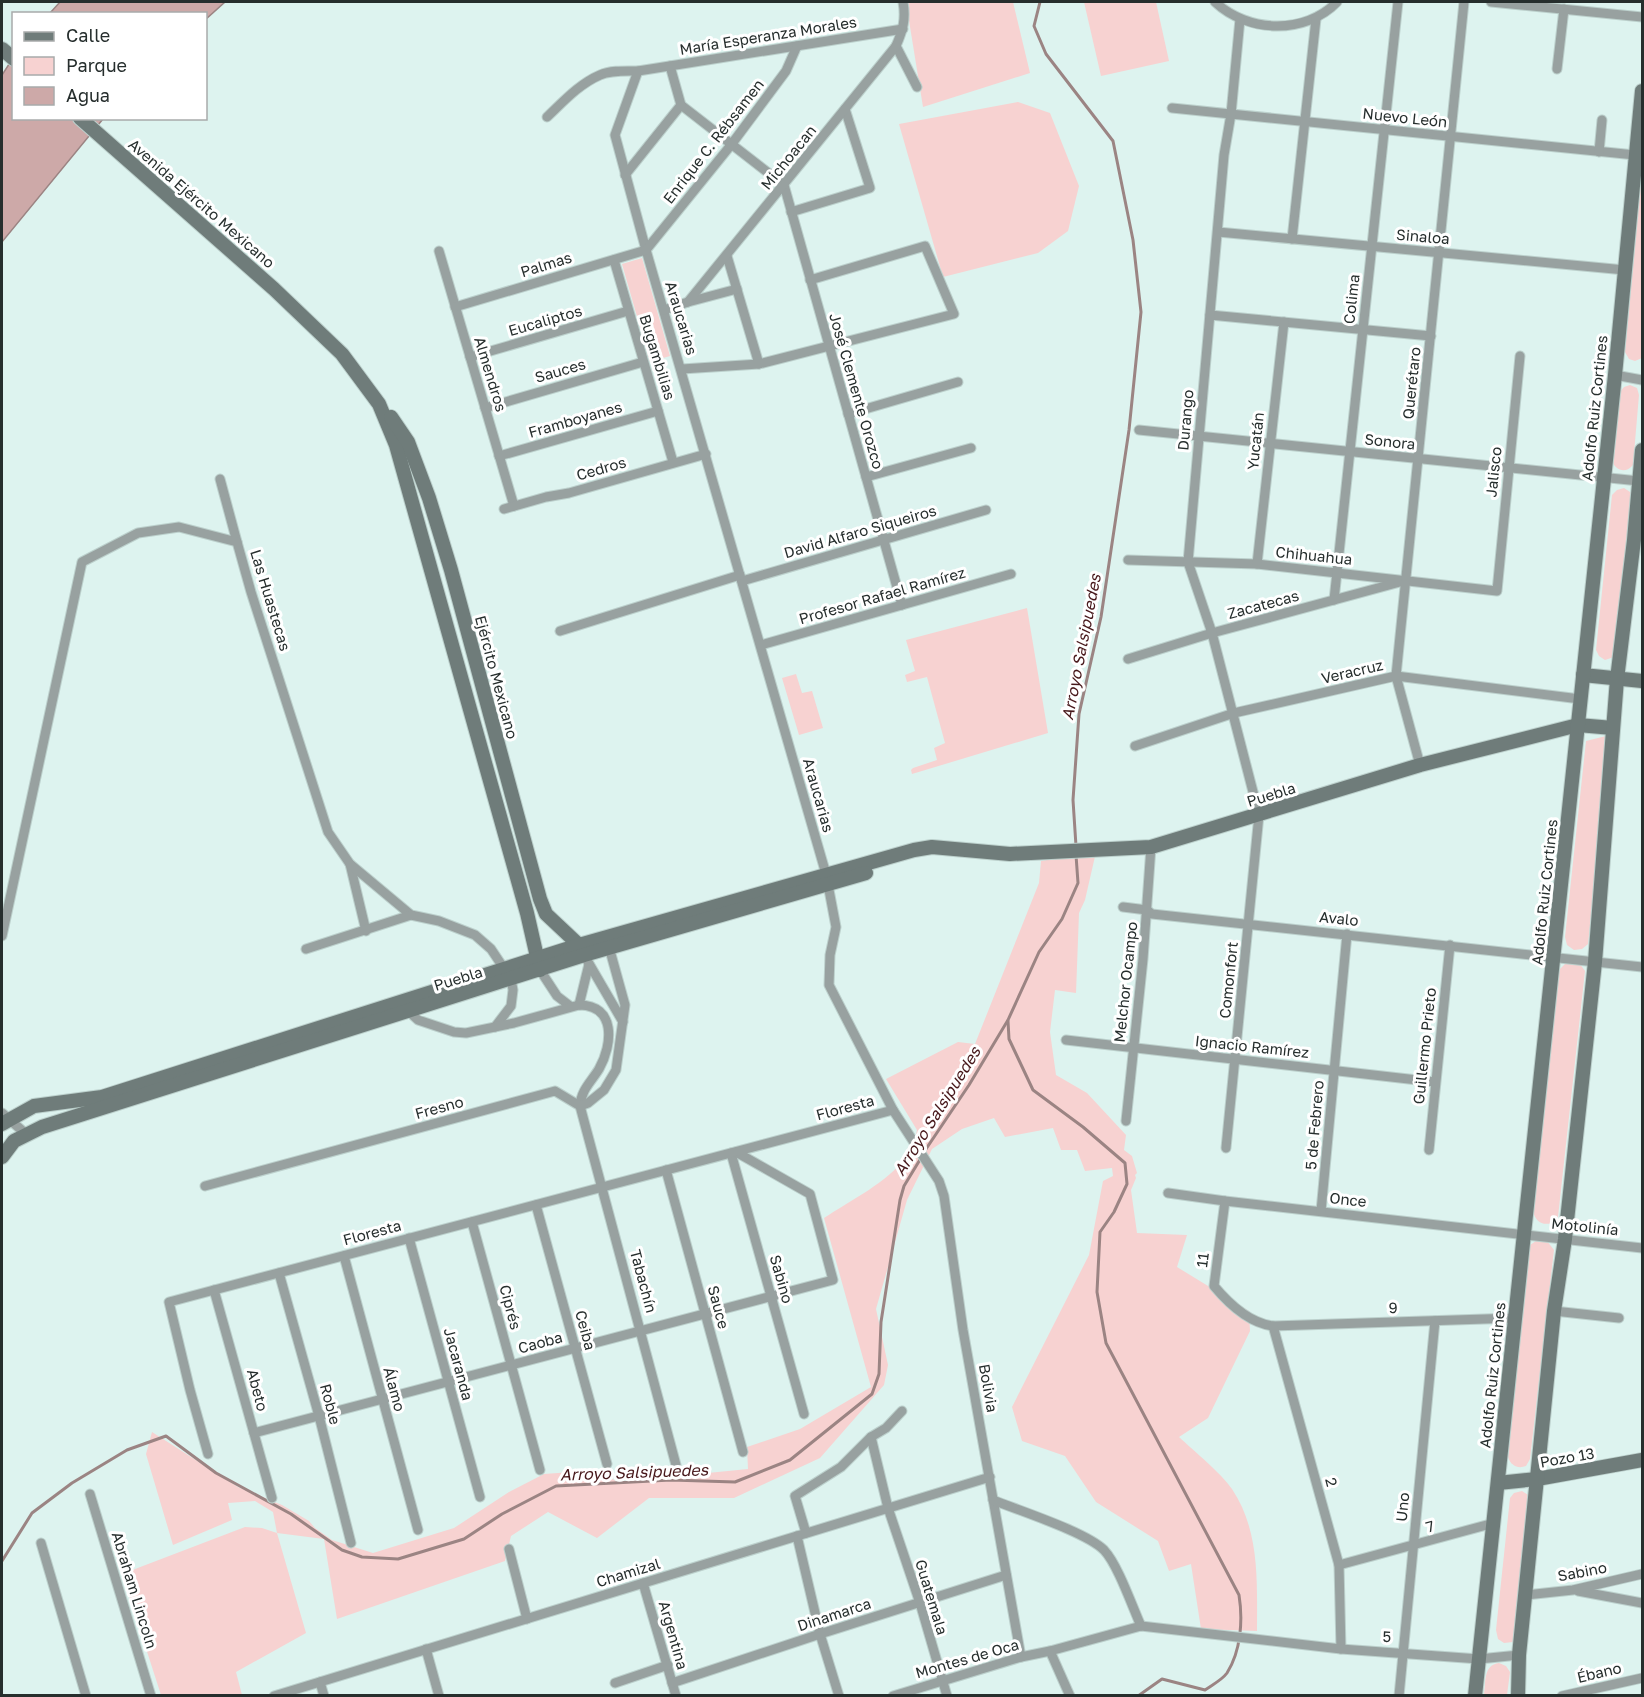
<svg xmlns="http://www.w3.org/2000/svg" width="1644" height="1697" font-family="'Golos Text',sans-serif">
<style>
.green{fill:#f7d2d1}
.water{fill:#cda9a8;stroke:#9b8483;stroke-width:1.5}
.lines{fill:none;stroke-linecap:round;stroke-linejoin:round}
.stream{stroke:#9b8483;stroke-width:3}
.street-casing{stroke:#bcd0cc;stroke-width:11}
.secondary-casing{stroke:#bcd0cc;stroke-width:16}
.street{stroke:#98a1a0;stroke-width:9}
.secondary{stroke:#6f7c7a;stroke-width:14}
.labels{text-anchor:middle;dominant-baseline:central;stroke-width:6;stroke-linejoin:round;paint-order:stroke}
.street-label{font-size:15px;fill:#262e2d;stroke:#fff}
.water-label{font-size:16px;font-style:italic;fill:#47181b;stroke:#fff}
</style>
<rect width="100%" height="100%" fill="#ddf3ef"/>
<!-- green -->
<g class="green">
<polygon points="906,2 1013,2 1030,73 923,107"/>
<polygon points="1084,2 1156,2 1169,61 1101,76"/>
<polygon points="1018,102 1050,113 1079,186 1068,231 1038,253 943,277 899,124"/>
<polygon points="1642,168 1642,358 1635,361 1629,359 1625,352"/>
<polygon points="642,258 670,356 650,362 622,264"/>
<path d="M1630,385L1637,388L1639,395L1633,465C1626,474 1615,471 1612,460L1620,392L1624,387Z"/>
<polygon points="1624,488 1633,494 1614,657 1605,660 1599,656 1596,650 1612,495 1617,490"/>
<polygon points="1027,608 1048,733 912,774 911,770 913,768 937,760 934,748 945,743 927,677 907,682 905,675 915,671 906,640"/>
<polygon points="796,674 802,693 812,691 823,728 799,735 782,678"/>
<polygon points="1610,735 1588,944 1582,949 1574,950 1567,945 1565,937 1586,741"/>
<path d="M1096,852L1085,900L1079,913L1076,993L1055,990L1050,1032L1056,1075L1087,1093L1126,1135L1124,1150L1132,1156L1137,1173L1135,1175L1136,1178L1131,1190L1137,1233L1187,1235L1177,1267L1249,1311L1250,1331L1208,1418L1179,1437C1194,1451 1221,1473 1232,1489C1260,1531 1257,1581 1257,1631L1201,1629L1191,1564L1169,1571L1158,1541L1096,1502L1065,1456L1022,1441L1012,1407L1089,1255L1103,1181L1113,1176L1112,1168L1085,1171L1077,1150H1061L1053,1128L1005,1137L994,1118L962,1129L932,1149L907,1200L876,1309L888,1365L884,1385L820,1458L734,1498H649L597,1538L548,1512L511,1536L505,1561L337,1619L324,1539L277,1533L306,1633L236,1672L242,1695H161L122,1574L245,1527L262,1528L277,1533L273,1512L255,1501L228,1503L232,1520L173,1545L146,1454L152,1432L238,1487L282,1505L309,1521L315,1528L332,1540L373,1553L454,1528L509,1492L544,1474L600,1470L617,1482L748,1469L747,1447L800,1429L871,1387L824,1218C851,1200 887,1183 907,1156C913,1149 915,1139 917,1130L886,1079L958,1042L975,1044L1039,883L1041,861Z"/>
<path d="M1568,961L1580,964L1585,971L1558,1217L1552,1223C1542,1226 1535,1221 1533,1211L1559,970Z"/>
<path d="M1539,1239L1547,1241L1554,1250L1530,1459L1526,1466C1518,1469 1511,1466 1508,1457L1530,1245Z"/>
<polygon points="1522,1491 1531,1497 1515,1639 1513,1642 1504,1643 1498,1639 1496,1630 1510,1498 1514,1493"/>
<path d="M1499,1663L1506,1666L1510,1672L1507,1695H1484C1486,1682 1483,1665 1499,1663Z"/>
</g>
<!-- water -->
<g class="water">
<polygon points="60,2 225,2 206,19 206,14 50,13"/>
<polygon points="13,58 14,118 103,119 2,242 2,75"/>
</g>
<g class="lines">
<!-- stream -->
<g class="stream">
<polyline points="1040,2 1034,26 1046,54 1113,141 1133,240 1141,312 1129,430 1101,617 1079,714 1073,800 1076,846"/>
<path d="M1008,1021L1009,1039L1033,1090L1083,1127L1125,1163L1127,1184L1114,1212L1100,1232L1097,1292L1106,1343L1239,1595C1243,1620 1241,1651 1227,1673C1222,1680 1212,1685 1205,1690L1162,1679L1138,1696"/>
<polyline points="924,1152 969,1085 1008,1020 1039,952 1062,919 1078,883 1076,855"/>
<polyline points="2,1561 32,1513 72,1483 127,1450 166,1436 216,1473 291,1514 342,1550 362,1557 398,1559 464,1539 502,1514 556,1486 671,1480 735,1482 790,1460 872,1394 879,1374 881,1322 900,1200 904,1186 921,1158"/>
</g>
<!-- street casing -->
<g class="street-casing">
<g id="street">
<path d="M1215,2C1248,33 1305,35 1337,2"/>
<polyline points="1491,2 1642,17"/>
<polyline points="896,46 917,87"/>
<polyline points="670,66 681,105 784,185 902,605"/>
<polyline points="1557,69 1564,9"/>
<polyline points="638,71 615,135 646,250 826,874 836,927 830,955 829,985 893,1110 939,1181 944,1196 963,1330 1021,1657"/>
<polyline points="1172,108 1635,155"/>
<path d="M547,117C563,102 579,84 600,75C611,70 626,71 638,71L903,29"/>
<polyline points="1599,152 1602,120"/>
<polyline points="625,175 681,105"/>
<polyline points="791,212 870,188 845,109"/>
<polyline points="1218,232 1625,270"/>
<polyline points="1292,239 1316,19"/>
<polyline points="439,251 514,506"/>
<polyline points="727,256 759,364"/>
<polyline points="614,260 673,462"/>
<polyline points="688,302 737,289"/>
<polyline points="455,307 646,250 731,145 786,71 797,46"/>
<path d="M664,310L688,302L896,46C903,30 906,19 903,2"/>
<polyline points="1210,315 1431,336"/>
<polyline points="470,357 628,311"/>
<polyline points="682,369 759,364 954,314 925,246 810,280"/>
<polyline points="1615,375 1642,380"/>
<polyline points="485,408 643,362"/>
<polyline points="848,414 958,382"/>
<polyline points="1139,430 1639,481"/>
<polyline points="499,456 658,411"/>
<polyline points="866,477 971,448"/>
<polyline points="220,479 237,542"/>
<polyline points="504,509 546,497 569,493 706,454"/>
<polyline points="1128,560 1257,564 1497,591 1520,356"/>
<polyline points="1257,564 1284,322"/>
<polyline points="742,581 986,510"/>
<polyline points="1334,600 1398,2"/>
<polyline points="560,631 740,575"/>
<polyline points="761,645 1011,574"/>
<polyline points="1128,659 1212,633 1400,582"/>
<polyline points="1135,746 1234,713 1396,676 1580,699"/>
<polyline points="1420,765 1396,676 1464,2"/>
<polyline points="350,864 366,931"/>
<polyline points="1123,907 1147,910 1152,914 1642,967"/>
<polyline points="2,936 82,562 138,533 179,527 237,542 251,592 328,832 350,864 411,915 439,921 475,935 491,949 511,979 513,990 511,1006 495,1027"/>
<polyline points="306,949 411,915"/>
<polyline points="584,955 623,1022"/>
<polyline points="540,970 557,996 570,1006"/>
<polyline points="579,1005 589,964"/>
<path d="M405,1008L418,1020L454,1032L466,1033L514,1023L579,1005C616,1005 613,1044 599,1069C591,1082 581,1090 580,1106L676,1465"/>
<polyline points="1066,1040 1435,1082"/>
<polyline points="2,1113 26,1134"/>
<polyline points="1126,1121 1143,959 1151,847"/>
<polyline points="1226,1148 1259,815 1212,633 1188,562 1224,155 1231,114 1240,19"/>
<polyline points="1429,1150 1450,945"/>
<polyline points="731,1153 804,1414"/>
<polyline points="666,1170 743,1452"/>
<polyline points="205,1186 555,1091 580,1106 588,1103 604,1090 616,1070 625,1005 609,947"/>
<polyline points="1168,1193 1225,1201 1642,1248"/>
<path d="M1225,1201L1214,1286C1229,1304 1249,1323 1273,1326L1515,1318"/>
<polyline points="536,1205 607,1464"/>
<polyline points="1321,1211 1347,934"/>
<polyline points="472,1222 540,1470"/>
<polyline points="409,1238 480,1497"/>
<polyline points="344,1256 418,1530"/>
<polyline points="279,1273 319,1416 351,1543"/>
<polyline points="214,1290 272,1498"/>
<polyline points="1554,1311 1619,1318"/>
<polyline points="1273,1326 1339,1565 1341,1649"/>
<polyline points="254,1433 833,1280 810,1194 736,1152"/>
<polyline points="871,1437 888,1508 920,1603 947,1696"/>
<polyline points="208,1454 190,1390 169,1302 893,1110"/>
<polyline points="90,1494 151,1696"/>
<path d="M993,1500C1020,1511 1086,1532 1104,1550C1118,1565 1132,1606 1141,1626"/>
<polyline points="806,1533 795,1496 841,1467 871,1437 886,1428 902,1411"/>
<polyline points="797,1536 820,1634 839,1696"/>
<polyline points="41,1543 86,1696"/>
<polyline points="509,1549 527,1619"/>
<polyline points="1339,1565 1494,1523"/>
<polyline points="643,1583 676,1696"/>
<polyline points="1578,1591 1642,1603"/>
<polyline points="1526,1595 1573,1590 1642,1574"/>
<polyline points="426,1649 439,1696"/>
<polyline points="1050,1651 1070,1696"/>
<polyline points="320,1682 324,1696"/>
<polyline points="615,1683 668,1665"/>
<polyline points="672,1683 820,1634 1006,1575"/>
<polyline points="274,1696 990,1477"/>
<polyline points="893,1696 1021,1657 1050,1651 1141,1626 1341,1649 1479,1659 1519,1655"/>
<polyline points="1399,1696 1435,1321"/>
<polyline points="1562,1696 1642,1678"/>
</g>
</g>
<!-- secondary casing -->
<g class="secondary-casing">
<g id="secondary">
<polyline points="2,49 14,59"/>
<polyline points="80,118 274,289 342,354 379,404 396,445 527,913 540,970"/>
<polyline points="391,417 408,442 429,498 451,570 540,899 546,914 579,945 582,951"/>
<polyline points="1583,675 1642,681"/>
<polyline points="2,1124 34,1106 102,1097 579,945 914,850 932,847 1010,854 1151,847 1420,765 1578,725 1613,728"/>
<polyline points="2,1157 14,1141 42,1127 584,955 866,873"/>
<polyline points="1498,1483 1537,1479 1642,1460"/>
<polyline points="1475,1696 1615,375 1642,91"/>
<polyline points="1518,1696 1519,1655 1554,1311 1565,1239 1595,962 1617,679 1634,540 1642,450"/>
</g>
</g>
<!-- street -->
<use href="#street" class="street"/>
<!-- secondary -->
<use href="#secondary" class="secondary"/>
</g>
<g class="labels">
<!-- street labels -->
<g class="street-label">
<text transform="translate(768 35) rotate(-9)">María Esperanza Morales</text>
<text transform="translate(1405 117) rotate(6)">Nuevo León</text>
<text transform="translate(713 141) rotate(-52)">Enrique C. Rébsamen</text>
<text transform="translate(788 157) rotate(-51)">Michoacan</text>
<text transform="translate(202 203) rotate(41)">Avenida Ejército Mexicano</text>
<text transform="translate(1423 236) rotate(5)">Sinaloa</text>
<text transform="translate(546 264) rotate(-17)">Palmas</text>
<text transform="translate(1351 299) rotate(-84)">Colima</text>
<text transform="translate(682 318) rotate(73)">Araucarias</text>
<text transform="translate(545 320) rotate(-16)">Eucaliptos</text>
<text transform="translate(658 357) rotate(73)">Bugambilias</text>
<text transform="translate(560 370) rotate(-16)">Sauces</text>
<text transform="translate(491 374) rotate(73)">Almendros</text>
<text transform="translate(1411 383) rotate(-84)">Querétaro</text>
<text transform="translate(857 391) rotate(74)">José Clemente Orozco</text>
<text transform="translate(1594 408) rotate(-84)">Adolfo Ruiz Cortines</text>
<text transform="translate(575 419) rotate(-16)">Framboyanes</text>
<text transform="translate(1185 420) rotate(-85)">Durango</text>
<text transform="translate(1255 441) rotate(-84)">Yucatán</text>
<text transform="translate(1390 441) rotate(6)">Sonora</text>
<text transform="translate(601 468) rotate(-16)">Cedros</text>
<text transform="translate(1493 472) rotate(-84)">Jalisco</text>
<text transform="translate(860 531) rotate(-16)">David Alfaro Siqueiros</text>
<text transform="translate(1314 555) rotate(6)">Chihuahua</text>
<text transform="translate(882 595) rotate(-16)">Profesor Rafael Ramírez</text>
<text transform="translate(271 600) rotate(73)">Las Huastecas</text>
<text transform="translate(1263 604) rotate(-15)">Zacatecas</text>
<text transform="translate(1352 671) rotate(-13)">Veracruz</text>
<text transform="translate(497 677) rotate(75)">Ejército Mexicano</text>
<text transform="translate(1271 794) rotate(-17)">Puebla</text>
<text transform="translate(819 795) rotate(74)">Araucarias</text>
<text transform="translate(1544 892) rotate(-84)">Adolfo Ruiz Cortines</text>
<text transform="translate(1339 918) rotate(6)">Avalo</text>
<text transform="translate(458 978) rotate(-17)">Puebla</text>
<text transform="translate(1228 980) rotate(-84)">Comonfort</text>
<text transform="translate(1125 982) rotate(-84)">Melchor Ocampo</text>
<text transform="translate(1252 1046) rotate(6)">Ignacio Ramírez</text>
<text transform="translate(1424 1046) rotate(-84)">Guillermo Prieto</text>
<text transform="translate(439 1107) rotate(-15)">Fresno</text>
<text transform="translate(845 1107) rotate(-15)">Floresta</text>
<text transform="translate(1314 1125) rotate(-85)">5 de Febrero</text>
<text transform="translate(1348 1199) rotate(6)">Once</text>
<text transform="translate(1585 1226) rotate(6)">Motolinía</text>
<text transform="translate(372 1232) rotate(-15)">Floresta</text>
<text transform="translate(1202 1260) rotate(-83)">11</text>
<text transform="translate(782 1279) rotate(74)">Sabino</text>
<text transform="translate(644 1281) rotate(75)">Tabachín</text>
<text transform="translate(511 1307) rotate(75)">Ciprés</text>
<text transform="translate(719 1307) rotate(75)">Sauce</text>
<text transform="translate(1393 1307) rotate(-2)">9</text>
<text transform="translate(586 1330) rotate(75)">Ceiba</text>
<text transform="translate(540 1342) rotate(-15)">Caoba</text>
<text transform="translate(459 1364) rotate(75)">Jacaranda</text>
<text transform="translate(1492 1375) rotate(-84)">Adolfo Ruiz Cortines</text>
<text transform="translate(989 1388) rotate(80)">Bolivia</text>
<text transform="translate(395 1389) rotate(75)">Álamo</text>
<text transform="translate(258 1390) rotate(75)">Abeto</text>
<text transform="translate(331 1404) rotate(75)">Roble</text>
<text transform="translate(1567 1457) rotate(-10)">Pozo 13</text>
<text transform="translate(1332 1482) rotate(75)">2</text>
<text transform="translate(1402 1507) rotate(-84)">Uno</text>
<text transform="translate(1430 1526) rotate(-16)">7</text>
<text transform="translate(1582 1571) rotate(-11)">Sabino</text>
<text transform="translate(628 1572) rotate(-17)">Chamizal</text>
<text transform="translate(135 1590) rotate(73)">Abraham Lincoln</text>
<text transform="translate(932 1597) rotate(73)">Guatemala</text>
<text transform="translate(834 1614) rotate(-18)">Dinamarca</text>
<text transform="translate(674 1635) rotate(74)">Argentina</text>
<text transform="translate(1387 1636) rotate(3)">5</text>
<text transform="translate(967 1658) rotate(-16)">Montes de Oca</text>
<text transform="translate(1599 1672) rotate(-13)">Ébano</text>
</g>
<!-- water labels -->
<g class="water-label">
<text transform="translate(1081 647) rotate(-79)">Arroyo Salsipuedes</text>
<text transform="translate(937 1111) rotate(-58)">Arroyo Salsipuedes</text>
<text transform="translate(634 1472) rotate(-2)">Arroyo Salsipuedes</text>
</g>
</g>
<!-- border -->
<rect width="1644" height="1697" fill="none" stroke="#262e2d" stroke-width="6"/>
<!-- legend -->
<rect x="12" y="12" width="195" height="108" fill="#ffffff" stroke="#a8abab" stroke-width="1.5"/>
<rect x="24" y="32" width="30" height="9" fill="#6f7c7a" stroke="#a8abab" stroke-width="1.5"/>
<text x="66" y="42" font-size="18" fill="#262e2d">Calle</text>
<rect x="24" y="57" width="30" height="18" fill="#f7d2d1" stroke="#a8abab" stroke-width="1.5"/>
<text x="66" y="72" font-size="18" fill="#262e2d">Parque</text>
<rect x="24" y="87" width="30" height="18" fill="#cda9a8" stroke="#a8abab" stroke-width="1.5"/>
<text x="66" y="102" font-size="18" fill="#262e2d">Agua</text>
</svg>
